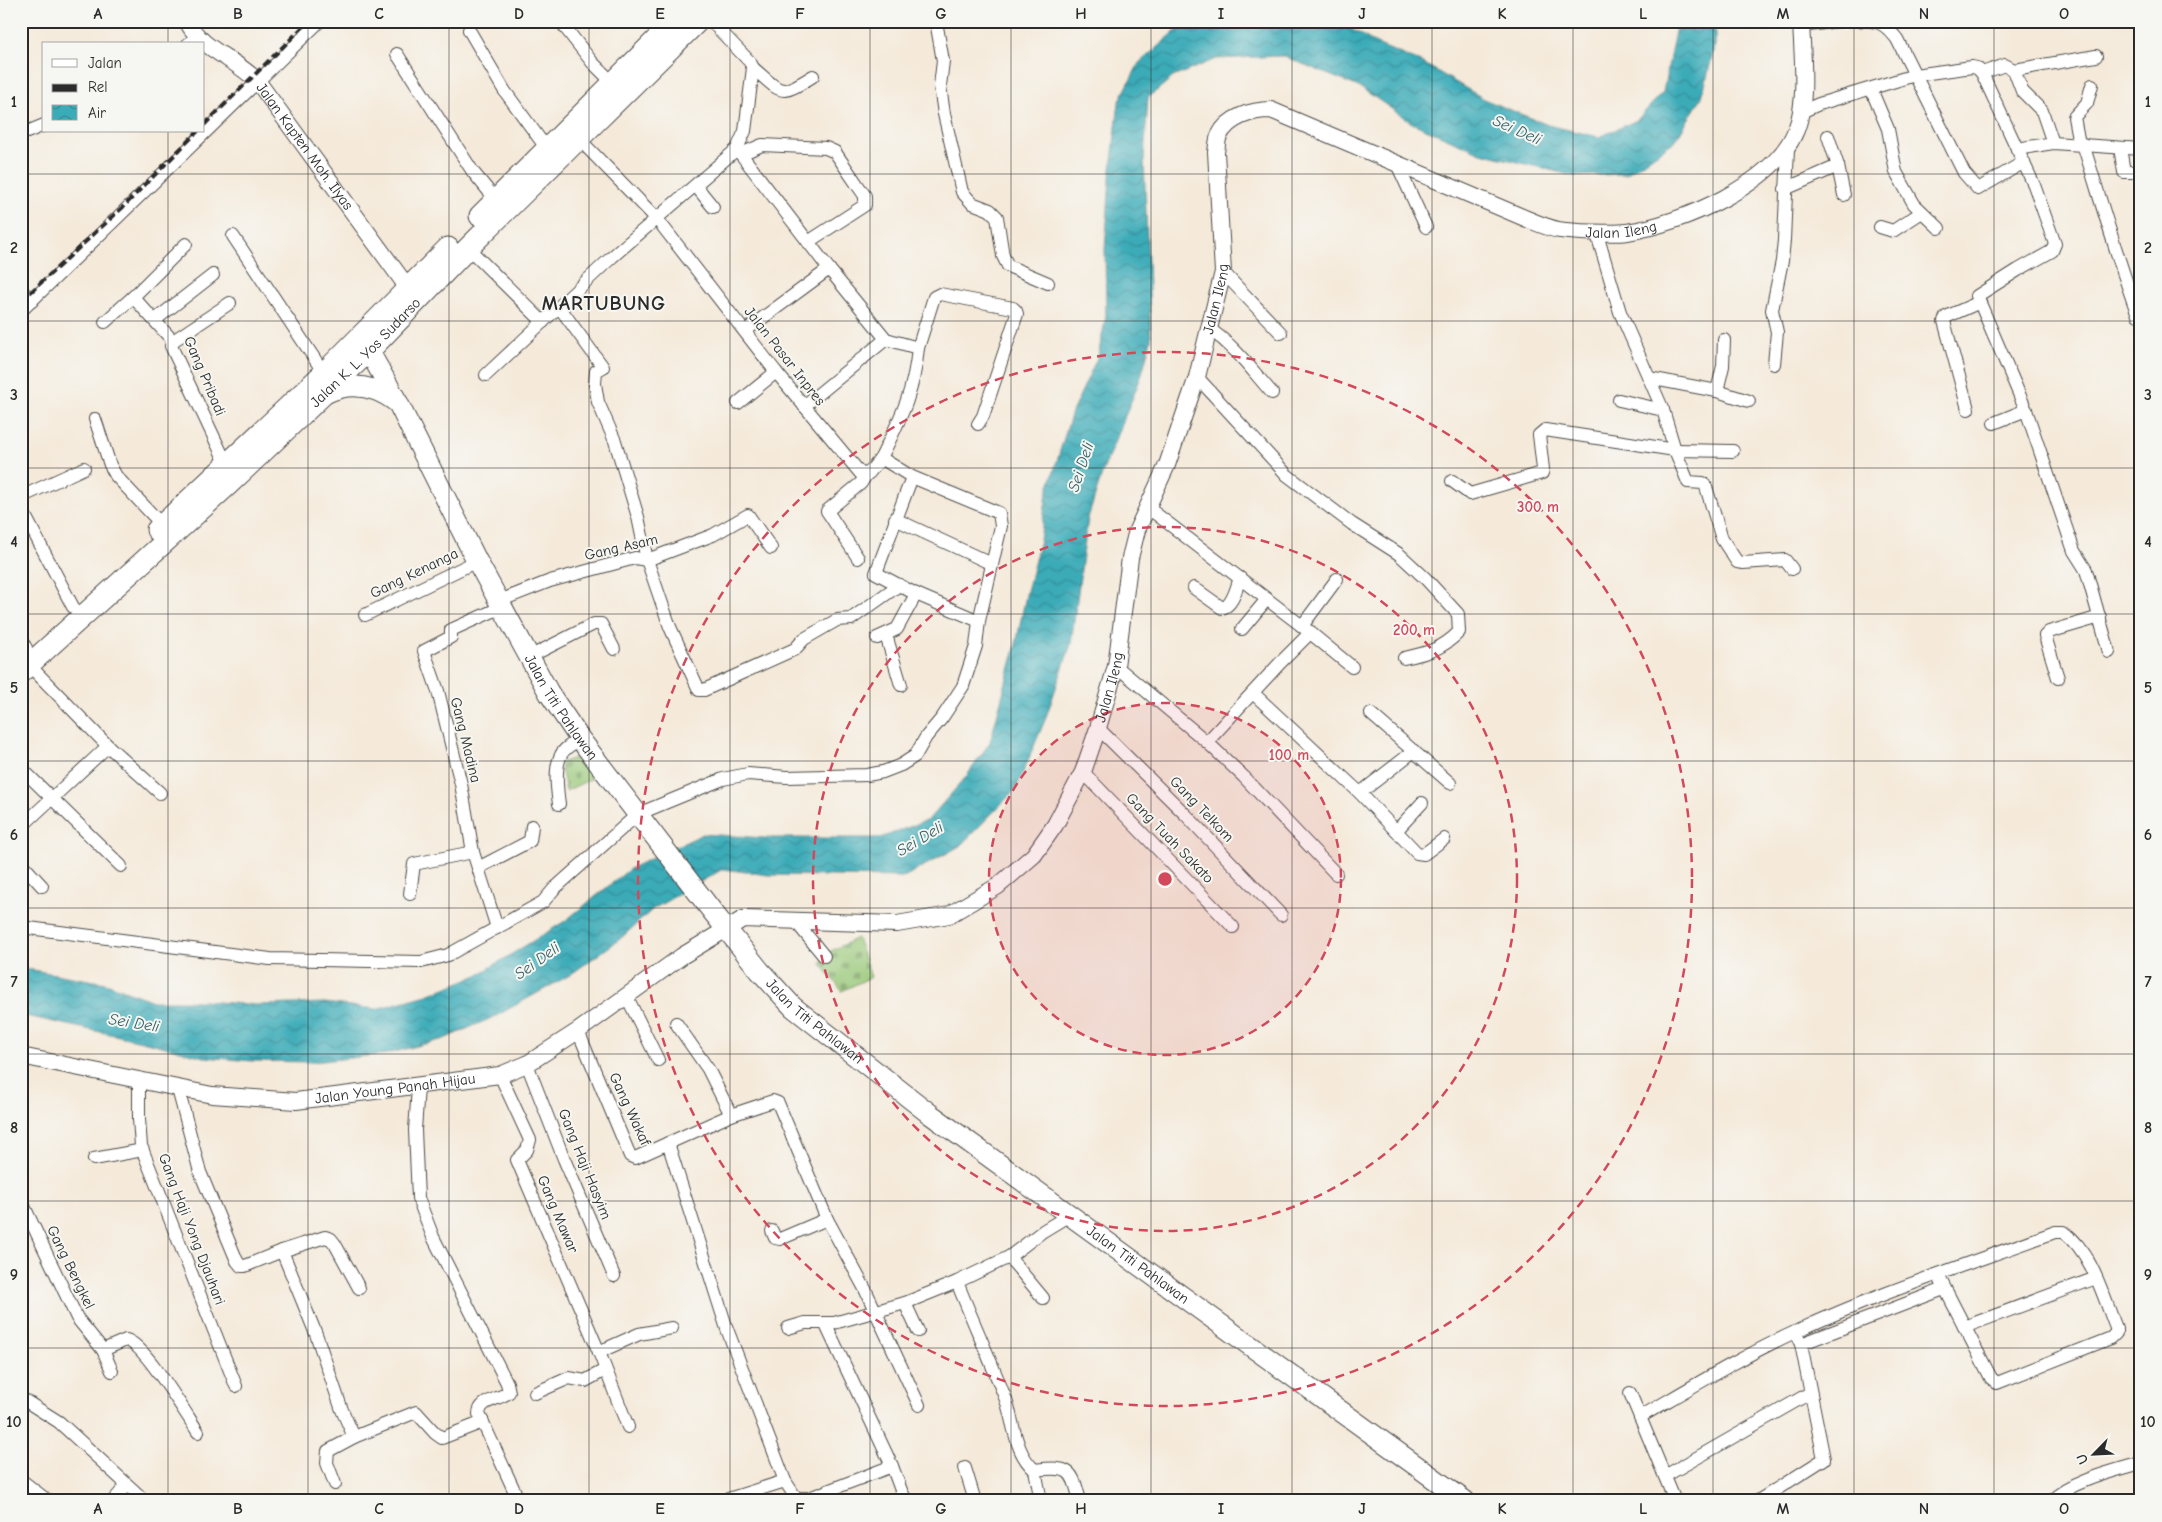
<svg xmlns="http://www.w3.org/2000/svg" width="2162" height="1522" font-family="'Comic Neue',sans-serif">
<style>
.cemetery{fill:url(#cemetery-stones);stroke:#627a51}
.water{fill:url(#water-waves);stroke:#336b72}
.lines{fill:none;stroke-linecap:round;stroke-linejoin:round}
.minor-casing{stroke:#494845;stroke-width:14}
.tertiary-casing{stroke:#494845;stroke-width:18}
.primary-casing{stroke:#494845;stroke-width:22}
.trunk-casing{stroke:#494845;stroke-width:23}
.minor{stroke:#fff;stroke-width:12}
.tertiary{stroke:#fff;stroke-width:16}
.primary{stroke:#fff;stroke-width:20}
.trunk{stroke:#fff;stroke-width:21}
.rail{stroke:#2b2b2b;stroke-width:4;stroke-dasharray:8 4;stroke-linecap:butt}
.grid{fill:none;stroke:#2b2b2b;stroke-width:1;stroke-opacity:0.55}
.ring{fill:none;stroke:#d1495b;stroke-width:2.5;stroke-dasharray:9 6}
.labels{text-anchor:middle;dominant-baseline:central;stroke-width:4;stroke-linejoin:round;paint-order:stroke}
.street-label{font-size:15px;fill:#2b2b2b;stroke:#f6f6f2}
.water-label{font-size:16px;font-style:italic;fill:#315e63;stroke:#f6f6f2}
.district-label{font-size:20px;font-weight:bold;letter-spacing:1px;fill:#2b2b2b;stroke:#f6f6f2}
.centre{fill:#d1495b;stroke:#f6f6f2;stroke-width:2.5}
.ring-label{font-size:15px;text-anchor:middle;font-weight:bold;fill:#d1495b;stroke:#f6f6f2;stroke-width:4;stroke-linejoin:round;paint-order:stroke}
.neatline{fill:none;stroke:#2b2b2b;stroke-width:2}
.grid-label{font-size:16px;text-anchor:middle;font-weight:bold;fill:#2b2b2b}
</style>
<defs>
<pattern id="cemetery-stones" width="16" height="16" patternUnits="userSpaceOnUse" patternTransform="scale(1.25)"><rect width="16" height="16" fill="#98c877"/><path d="M2 7V4a2 2 0 0 1 4 0v3zM10 15v-3a2 2 0 0 1 4 0v3z" fill="#7ca362"/></pattern>
<pattern id="water-waves" width="16" height="10" patternUnits="userSpaceOnUse" patternTransform="scale(1.25)"><rect width="16" height="10" fill="#3babb8"/><path d="M0 5q4-4 8 0t8 0" fill="none" stroke="#328b96"/></pattern>
</defs>
<rect width="100%" height="100%" fill="#f6f6f2"/>
<filter id="ink" filterUnits="userSpaceOnUse"><feTurbulence type="fractalNoise" baseFrequency=".02" numOctaves="2"/><feDisplacementMap in="SourceGraphic" scale="10" xChannelSelector="R" yChannelSelector="G"/><feConvolveMatrix kernelMatrix="1 2 1 2 8 2 1 2 1" color-interpolation-filters="sRGB"/></filter>
<filter id="wash" filterUnits="userSpaceOnUse"><feTurbulence type="fractalNoise" baseFrequency=".0096" numOctaves="4" result="noise"/><feDisplacementMap in="SourceGraphic" scale="20" xChannelSelector="R" yChannelSelector="G"/><feGaussianBlur stdDeviation="1.12" result="paint"/><feColorMatrix in="noise" values="0 0 0 0 0 0 0 0 0 0 0 0 0 0 0 0 0 1.4 0 .05"/><feComposite in="paint" operator="in"/></filter>
<g filter="url(#wash)">
<rect width="100%" height="100%" fill="#f5eada"/>
<!-- cemetery -->
<g class="cemetery">
<polygon points="581,756 593,778 566,791 560,763"/>
<polygon points="857,938 871,977 842,991 821,964 827,953"/>
</g>
<!-- water -->
<polygon class="water" points="1190,21 1338,21 1379,45 1423,63 1486,100 1548,125 1599,137 1637,120 1663,92 1677,21 1715,21 1715,45 1702,97 1675,141 1626,174 1574,176 1481,153 1412,123 1361,88 1283,56 1216,59 1173,77 1148,98 1144,160 1151,340 1141,377 1104,468 1088,518 1071,644 1045,720 1016,789 960,846 904,877 768,875 723,869 653,909 620,939 570,975 496,1016 444,1039 387,1054 313,1062 253,1061 204,1057 142,1041 21,1015 21,968 106,983 153,1001 204,1001 258,1005 325,1003 376,1009 427,995 478,975 565,921 631,868 703,834 765,838 880,838 928,820 966,777 990,742 1016,644 1026,595 1040,540 1047,493 1072,412 1098,356 1106,316 1105,249 1110,177 1119,102 1139,63 1186,22"/>
</g>
<g filter="url(#ink)">
<g class="lines">
<!-- minor casing -->
<g class="minor-casing">
<g id="minor">
<polyline points="560,21 592,62 613,83"/>
<polyline points="936,21 943,61 940,86 944,114 962,192 972,203 990,210 997,217 1003,256 1008,266 1048,283"/>
<path d="M1801,26C1823,24 1859,16 1879,23C1887,26 1892,33 1897,39L1964,173L1978,189L2024,162"/>
<polyline points="469,30 504,90 547,149"/>
<polyline points="188,44 198,38"/>
<polyline points="397,54 473,172 496,200"/>
<path d="M753,68C783,93 778,98 813,76"/>
<polyline points="2014,70 2096,56"/>
<polyline points="1982,73 2005,65 2014,70 2022,91 2042,111 2053,143"/>
<polyline points="1871,89 1888,129 1896,172 1914,204 1939,228"/>
<polyline points="1801,112 1819,104 1915,75 1972,67 1977,68 1982,73 2034,185 2055,244 2052,251 2018,270 1977,296 2026,410 2074,551 2086,570 2109,652"/>
<polyline points="27,132 44,125"/>
<polyline points="1828,136 1838,166 1844,195"/>
<polyline points="2079,144 2074,117 2087,103 2092,85"/>
<path d="M2083,144C2101,201 2117,258 2138,315"/>
<polyline points="2120,148 2124,172 2141,172"/>
<polyline points="737,149 829,269 886,339 918,348 934,297 940,294 1013,308 1016,311 1017,314 983,416 978,424"/>
<polyline points="2017,149 2053,143 2141,149"/>
<polyline points="741,154 762,145 826,148 835,152 839,158 865,196 865,205 808,242"/>
<polyline points="1397,164 1426,227"/>
<polyline points="696,186 713,207"/>
<polyline points="1785,189 1838,166"/>
<polyline points="1880,227 1893,231 1922,212"/>
<polyline points="233,236 324,373"/>
<polyline points="186,244 133,297 173,341 171,346 227,465"/>
<polyline points="468,248 543,322"/>
<polyline points="1223,272 1281,333"/>
<polyline points="21,290 32,301"/>
<polyline points="560,308 603,367 596,371 595,384 598,402 615,441 638,517 647,560 670,627 699,690 704,690 795,649 804,639 837,620 851,619 899,585"/>
<polyline points="21,311 320,21"/>
<polyline points="155,320 213,275"/>
<polyline points="105,322 133,297"/>
<path d="M1208,328C1237,348 1250,368 1272,393"/>
<polyline points="745,331 829,269"/>
<polyline points="173,341 230,303"/>
<polyline points="1774,364 1777,332 1772,310 1782,261 1784,240 1788,148"/>
<polyline points="486,375 612,257 737,149 745,131 753,68 750,62 711,21"/>
<path d="M1197,377L1287,475L1352,524L1399,554L1426,579L1458,614L1459,632C1442,649 1428,653 1404,658"/>
<polyline points="1649,378 1717,391 1723,366 1724,340"/>
<polyline points="1717,391 1749,401"/>
<polyline points="1619,400 1663,410"/>
<polyline points="738,403 776,372"/>
<polyline points="804,406 886,339"/>
<polyline points="1968,409 1944,321 1946,317 1980,302"/>
<polyline points="95,419 110,465 116,476 162,525"/>
<polyline points="1994,423 2026,410"/>
<polyline points="1733,451 1675,450 1688,482 1703,483 1706,487 1722,539 1737,562 1743,563 1785,560 1792,569"/>
<path d="M881,458C900,419 914,393 918,348"/>
<polyline points="912,477 876,573 916,594 979,621"/>
<polyline points="1452,481 1470,494 1542,473 1543,469 1539,435 1545,430 1675,450 1663,410 1620,312 1596,231"/>
<polyline points="21,497 84,468"/>
<polyline points="1147,507 1302,626 1352,667"/>
<polyline points="21,508 73,607"/>
<polyline points="895,519 992,564"/>
<polyline points="858,558 827,511 861,483 866,475"/>
<path d="M1194,588L1222,608C1233,606 1236,588 1240,578"/>
<polyline points="499,601 550,581 635,558 647,560 713,535 748,515 771,548"/>
<polyline points="365,615 477,561"/>
<polyline points="1302,626 1337,579"/>
<polyline points="1242,629 1267,599"/>
<polyline points="886,635 901,685"/>
<polyline points="877,638 897,629 916,594"/>
<polyline points="21,640 26,648"/>
<polyline points="529,657 594,624 601,624 614,649"/>
<polyline points="1116,666 1207,742 1244,777 1336,874"/>
<polyline points="2058,678 2045,636 2049,632 2100,617"/>
<polyline points="1253,693 1360,793 1417,853 1424,854 1444,839"/>
<polyline points="1371,714 1450,783"/>
<polyline points="1098,728 1186,815 1281,915"/>
<polyline points="1207,742 1280,663 1311,632"/>
<polyline points="108,746 160,793"/>
<polyline points="21,768 121,866"/>
<polyline points="1083,772 1233,927"/>
<polyline points="1360,793 1414,751"/>
<path d="M559,804C557,790 554,768 561,755C564,748 574,743 580,739"/>
<polyline points="21,827 108,746 29,665"/>
<polyline points="1396,831 1422,803"/>
<polyline points="21,863 42,886"/>
<polyline points="478,868 530,841 532,826"/>
<polyline points="410,894 414,864 473,852"/>
<polyline points="796,922 824,956"/>
<polyline points="21,927 270,959 421,962 448,955 543,902 554,889 638,814 723,779 748,774 787,777 867,775 883,772 901,765 915,756 926,737 942,718 963,686 976,646 979,621 1001,526 999,513 912,477 881,458 869,473 861,474 776,372 657,219 579,139"/>
<polyline points="497,928 473,852 461,784 438,691 424,651 451,637 451,630 502,607"/>
<polyline points="626,995 658,1060"/>
<polyline points="676,1023 708,1069 731,1115"/>
<polyline points="578,1031 630,1156 635,1158 731,1115 773,1101 778,1103 827,1219 865,1289 919,1405"/>
<polyline points="527,1064 564,1159 614,1276"/>
<polyline points="500,1075 530,1140 527,1150 517,1160 599,1352 628,1427"/>
<polyline points="139,1081 139,1119 141,1146 236,1386"/>
<path d="M418,1087L415,1130L418,1198L433,1237L507,1383L509,1392C499,1400 479,1400 479,1414L519,1501"/>
<polyline points="178,1089 200,1172 237,1261 241,1266 245,1266 282,1251 325,1237 331,1239 335,1244 359,1288"/>
<polyline points="668,1143 727,1329 785,1481 796,1498 809,1498 892,1466"/>
<polyline points="94,1159 143,1150"/>
<path d="M21,1200L77,1318L103,1350L126,1340C144,1343 186,1414 198,1432"/>
<polyline points="772,1231 775,1238 780,1239 827,1219"/>
<polyline points="282,1251 316,1334 342,1410 354,1437"/>
<polyline points="1009,1257 1043,1298"/>
<path d="M957,1282C973,1322 991,1361 1006,1400C1014,1423 1015,1454 1035,1470C1070,1466 1072,1469 1080,1501"/>
<polyline points="905,1303 918,1331"/>
<polyline points="1964,1327 2096,1278"/>
<polyline points="788,1328 805,1323 825,1323"/>
<polyline points="1801,1344 1944,1289"/>
<polyline points="103,1350 112,1371"/>
<polyline points="599,1352 639,1334 672,1328"/>
<polyline points="535,1393 569,1378 585,1381 605,1370"/>
<polyline points="1630,1393 1675,1501"/>
<polyline points="21,1398 59,1422 145,1501"/>
<path d="M1640,1417C1692,1387 1743,1356 1797,1331C1880,1292 1969,1264 2055,1232H2064C2091,1251 2104,1298 2116,1328V1333L2111,1338L1997,1383L1991,1378L1938,1275"/>
<polyline points="965,1468 975,1501"/>
<polyline points="1035,1470 1041,1501"/>
<polyline points="1665,1476 1810,1393"/>
<polyline points="21,1480 48,1501"/>
<polyline points="335,1484 327,1463 328,1451 354,1437 416,1412 435,1433 442,1438 483,1422"/>
<polyline points="113,1501 127,1485"/>
<polyline points="722,1501 785,1481"/>
<polyline points="891,1501 904,1496"/>
<polyline points="905,1501 892,1466 825,1323 834,1323 905,1303 957,1282 1009,1257 1043,1231 1071,1214"/>
<polyline points="1758,1501 1824,1459 1801,1344 1795,1332"/>
<path d="M2051,1501C2071,1481 2114,1471 2141,1463"/>
</g>
</g>
<!-- tertiary casing -->
<g class="tertiary-casing">
<g id="tertiary">
<path id="s1" d="M187,21C202,51 236,58 258,82L408,288"/>
<path id="s2" d="M21,1056L212,1095L296,1101L500,1075L527,1064L578,1031L682,956L743,919L897,924L949,915L998,886L1034,855L1055,825L1083,772L1098,728L1116,666L1130,558L1137,530L1167,465L1197,377L1223,272L1216,152C1217,147 1217,140 1219,136C1228,117 1252,110 1271,110L1527,219C1537,223 1548,228 1559,230C1571,232 1615,234 1627,232C1681,224 1775,184 1796,130C1808,100 1802,54 1801,21"/>
</g>
</g>
<!-- primary casing -->
<g class="primary-casing">
<g id="primary">
<path id="s3" d="M369,351L398,403L477,561L549,693L580,739L712,911L760,971L793,1007L930,1114L1465,1501"/>
<path d="M326,393C351,381 376,386 398,403"/>
</g>
</g>
<!-- trunk casing -->
<g class="trunk-casing">
<g id="trunk">
<polyline points="480,216 675,21"/>
<polyline points="157,530 324,373 448,248"/>
<path id="s4" d="M21,672L229,484L369,351L468,248L698,21"/>
</g>
</g>
<!-- minor -->
<use href="#minor" class="minor"/>
<!-- tertiary -->
<use href="#tertiary" class="tertiary"/>
<!-- primary -->
<use href="#primary" class="primary"/>
<!-- trunk -->
<use href="#trunk" class="trunk"/>
<!-- rail -->
<g class="rail">
<polyline points="204,125 309,21"/>
<polyline points="21,301 122,208 198,131"/>
</g>
</g>
</g>
<!-- grid -->
<path class="grid" d="M168,21V44M308,21V1501M449,21V1501M589,21V1501M730,21V1501M870,21V1501M1011,21V1501M1151,21V1501M1292,21V1501M1432,21V1501M1573,21V1501M1713,21V1501M1854,21V1501M1994,21V1501M168,131V1501M21,174H2141M21,321H2141M21,468H2141M21,614H2141M21,761H2141M21,908H2141M21,1054H2141M21,1201H2141M21,1348H2141"/>
<!-- distance rings -->
<circle cx="1165" cy="879" r="176" fill="#d1495b" fill-opacity=".12"/>
<g class="ring">
<circle cx="1165" cy="879" r="176"/>
<circle cx="1165" cy="879" r="352"/>
<circle cx="1165" cy="879" r="527"/>
</g>
<g class="labels">
<!-- street labels -->
<g class="street-label">
<text stroke="none"><textPath href="#s1" startOffset="174">Jalan Kapten Moh. Ilyas</textPath></text>
<text stroke="none"><textPath href="#s2" startOffset="2276">Jalan Ileng</textPath></text>
<text stroke="none"><textPath href="#s2" startOffset="1676">Jalan Ileng</textPath></text>
<text stroke="none"><textPath href="#s4" startOffset="470">Jalan K. L. Yos Sudarso</textPath></text>
<text transform="translate(785 356) rotate(52)">Jalan Pasar Inpres</text>
<text transform="translate(205 376) rotate(67)">Gang Pribadi</text>
<text transform="translate(621 547) rotate(-13)">Gang Asam</text>
<text transform="translate(414 573) rotate(-26)">Gang Kenanga</text>
<text stroke="none"><textPath href="#s2" startOffset="1271">Jalan Ileng</textPath></text>
<text stroke="none"><textPath href="#s3" startOffset="405">Jalan Titi Pahlawan</textPath></text>
<text transform="translate(466 740) rotate(76)">Gang Madina</text>
<text transform="translate(1202 809) rotate(46)">Gang Telkom</text>
<text transform="translate(1170 838) rotate(46)">Gang Tuah Sakato</text>
<text stroke="none"><textPath href="#s3" startOffset="810">Jalan Titi Pahlawan</textPath></text>
<text stroke="none"><textPath href="#s2" startOffset="379">Jalan Young Panah Hijau</textPath></text>
<text transform="translate(630 1109) rotate(65)">Gang Wakaf</text>
<text transform="translate(585 1164) rotate(68)">Gang Haji Hasyim</text>
<text transform="translate(558 1214) rotate(67)">Gang Mawar</text>
<text transform="translate(192 1229) rotate(69)">Gang Haji Yong Djauhari</text>
<text stroke="none"><textPath href="#s3" startOffset="1215">Jalan Titi Pahlawan</textPath></text>
<text transform="translate(71 1267) rotate(64)">Gang Bengkel</text>
</g>
<!-- water labels -->
<g class="water-label">
<text transform="translate(1517 130) rotate(24)">Sei Deli</text>
<text transform="translate(1081 467) rotate(-72)">Sei Deli</text>
<text transform="translate(920 839) rotate(-31)">Sei Deli</text>
<text transform="translate(537 961) rotate(-36)">Sei Deli</text>
<text transform="translate(134 1023) rotate(9)">Sei Deli</text>
</g>
<!-- district labels -->
<g class="district-label">
<text x="604" y="303">MARTUBUNG</text>
</g>
</g>
<circle cx="1165" cy="879" r="8" class="centre"/>
<g class="ring-label">
<text x="1538" y="512">300 m</text>
<text x="1414" y="635">200 m</text>
<text x="1289" y="760">100 m</text>
</g>
<!-- margin -->
<rect width="2162" height="1522" fill="none" stroke="#f6f6f2" stroke-width="55"/>
<!-- legend -->
<rect x="42" y="42" width="162" height="90" fill="#f6f6f2" stroke="#a5a5a2"/>
<rect x="52" y="59" width="25" height="8" fill="#ffffff" stroke="#a5a5a2"/>
<text x="88" y="68" font-size="15" fill="#2b2b2b">Jalan</text>
<rect x="52" y="84" width="25" height="8" fill="#2b2b2b" stroke="#a5a5a2"/>
<text x="88" y="92" font-size="15" fill="#2b2b2b">Rel</text>
<rect x="52" y="105" width="25" height="15" fill="url(#water-waves)" stroke="#a5a5a2"/>
<text x="88" y="118" font-size="15" fill="#2b2b2b">Air</text>
<!-- north arrow -->
<g transform="translate(2094 1454) rotate(246)" stroke="#f6f6f2" stroke-width="4" paint-order="stroke">
<path d="M0-4L9 19L0 12L-9 19Z" fill="#2b2b2b"/>
<text y="-8" font-size="14" font-weight="bold" text-anchor="middle" fill="#2b2b2b">U</text>
</g>
<rect x="28" y="28" width="2106" height="1466" class="neatline"/>
<g class="grid-label">
<text x="98" y="19">A</text>
<text x="238" y="19">B</text>
<text x="379" y="19">C</text>
<text x="519" y="19">D</text>
<text x="660" y="19">E</text>
<text x="800" y="19">F</text>
<text x="941" y="19">G</text>
<text x="1081" y="19">H</text>
<text x="1221" y="19">I</text>
<text x="1362" y="19">J</text>
<text x="1502" y="19">K</text>
<text x="1643" y="19">L</text>
<text x="1783" y="19">M</text>
<text x="1924" y="19">N</text>
<text x="2064" y="19">O</text>
<text x="14" y="107">1</text>
<text x="2148" y="107">1</text>
<text x="14" y="253">2</text>
<text x="2148" y="253">2</text>
<text x="14" y="400">3</text>
<text x="2148" y="400">3</text>
<text x="14" y="547">4</text>
<text x="2148" y="547">4</text>
<text x="14" y="693">5</text>
<text x="2148" y="693">5</text>
<text x="14" y="840">6</text>
<text x="2148" y="840">6</text>
<text x="14" y="987">7</text>
<text x="2148" y="987">7</text>
<text x="14" y="1133">8</text>
<text x="2148" y="1133">8</text>
<text x="14" y="1280">9</text>
<text x="2148" y="1280">9</text>
<text x="14" y="1427">10</text>
<text x="2148" y="1427">10</text>
<text x="98" y="1514">A</text>
<text x="238" y="1514">B</text>
<text x="379" y="1514">C</text>
<text x="519" y="1514">D</text>
<text x="660" y="1514">E</text>
<text x="800" y="1514">F</text>
<text x="941" y="1514">G</text>
<text x="1081" y="1514">H</text>
<text x="1221" y="1514">I</text>
<text x="1362" y="1514">J</text>
<text x="1502" y="1514">K</text>
<text x="1643" y="1514">L</text>
<text x="1783" y="1514">M</text>
<text x="1924" y="1514">N</text>
<text x="2064" y="1514">O</text>
</g>
</svg>
